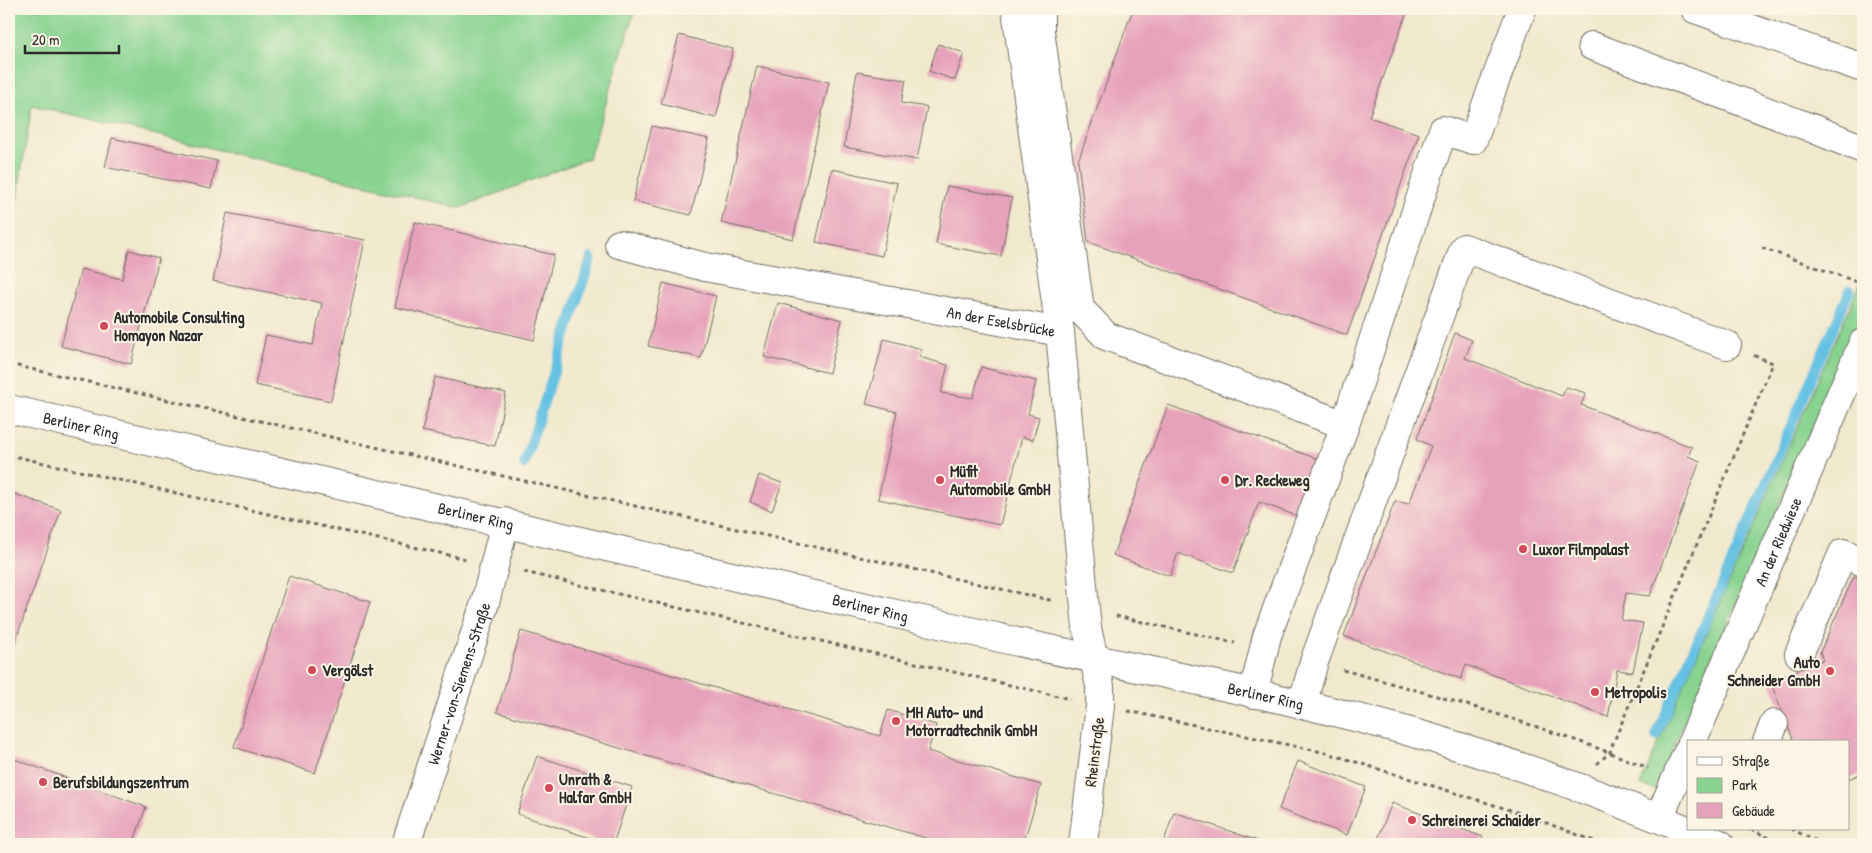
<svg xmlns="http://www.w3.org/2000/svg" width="1872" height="853" font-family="'Patrick Hand',sans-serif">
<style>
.green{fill:#88d390;stroke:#5a7f5e}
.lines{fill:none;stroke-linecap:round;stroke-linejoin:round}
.stream{stroke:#65c1e3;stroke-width:10}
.building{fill:#e7a2bb}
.minor-casing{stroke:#706e64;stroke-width:30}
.path{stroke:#706e64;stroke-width:3;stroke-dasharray:4 4;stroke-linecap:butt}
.minor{stroke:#fff;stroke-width:28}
.poi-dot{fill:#d1495b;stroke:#fcf5e5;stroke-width:2}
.labels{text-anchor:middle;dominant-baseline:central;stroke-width:4;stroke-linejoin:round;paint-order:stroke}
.poi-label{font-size:16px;font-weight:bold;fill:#2b2b2b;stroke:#fcf5e5;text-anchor:start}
.street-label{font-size:16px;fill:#2b2b2b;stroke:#fcf5e5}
</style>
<rect width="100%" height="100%" fill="#fcf5e5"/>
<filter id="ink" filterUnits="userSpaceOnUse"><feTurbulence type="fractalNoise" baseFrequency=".02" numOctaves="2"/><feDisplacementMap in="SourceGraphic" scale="10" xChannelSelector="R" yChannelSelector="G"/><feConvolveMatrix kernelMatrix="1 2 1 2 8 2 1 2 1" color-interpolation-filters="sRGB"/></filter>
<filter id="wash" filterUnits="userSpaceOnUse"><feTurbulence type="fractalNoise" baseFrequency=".0096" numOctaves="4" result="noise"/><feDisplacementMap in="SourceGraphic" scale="20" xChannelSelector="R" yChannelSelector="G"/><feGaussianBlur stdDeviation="1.12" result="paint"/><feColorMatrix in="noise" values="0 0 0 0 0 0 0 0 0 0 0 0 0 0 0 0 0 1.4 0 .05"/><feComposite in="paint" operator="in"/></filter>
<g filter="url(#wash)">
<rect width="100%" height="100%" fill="#f1e9cd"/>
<!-- green -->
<g class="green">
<polygon points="9,9 635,9 589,158 460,208 32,105 9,249"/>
<polygon points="1863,277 1863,311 1655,790 1640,785"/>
</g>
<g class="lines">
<!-- stream -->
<g class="stream">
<polyline points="524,464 591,258"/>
<polyline points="1656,736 1850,290"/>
</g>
</g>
<g id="blocks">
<!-- building -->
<g class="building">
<polygon points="1133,9 1408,9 1369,117 1419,134 1347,335 1088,242 1078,161"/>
<polygon points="679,35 733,49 716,118 661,104"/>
<polygon points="938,44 964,53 955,80 929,71"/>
<polygon points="757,66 829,82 793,239 721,223"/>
<polygon points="857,72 906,80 901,103 927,107 917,160 844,147"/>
<polygon points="652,126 709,139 691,215 633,201"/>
<polygon points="112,138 217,161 211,189 105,167"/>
<polygon points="832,169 897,183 882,256 816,242"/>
<polygon points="947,186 1012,198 1001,256 936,244"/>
<polygon points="227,213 365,240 331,401 255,385 266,335 313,345 322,303 213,281"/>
<polygon points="415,222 554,255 534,340 395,307"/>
<polygon points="129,250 159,258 131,364 61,346 81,269 122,279"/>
<polygon points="663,283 716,296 701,358 648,346"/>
<polygon points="778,303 842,320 829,373 764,357"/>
<polygon points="1455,333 1472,340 1465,358 1562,396 1566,387 1586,393 1581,405 1692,447 1688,456 1700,461 1650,596 1626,593 1621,620 1643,623 1633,672 1617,670 1608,717 1466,665 1461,679 1344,636 1395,501 1409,504 1431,446 1417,439"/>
<polygon points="884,339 922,349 919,357 948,365 941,393 973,398 981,367 1036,381 1028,414 1039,417 1033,440 1022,437 1000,525 878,499 897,412 866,404"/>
<polygon points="435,377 506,393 495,446 422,431"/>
<polygon points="1168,405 1318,459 1297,516 1259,502 1233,573 1178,553 1170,576 1113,555"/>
<polygon points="759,475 782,483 772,511 750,502"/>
<polygon points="9,492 61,510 9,660"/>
<polygon points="289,576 370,602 315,773 234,747"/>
<polygon points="1854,576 1863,580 1863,773 1848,779 1848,742 1794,742 1770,681 1823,660 1820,652"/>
<polygon points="521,631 880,736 888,710 936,725 928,751 1041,785 1023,844 946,844 497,712"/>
<polygon points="537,756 632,787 613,844 608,844 517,814"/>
<polygon points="9,757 146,807 133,844 9,844"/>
<polygon points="1298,761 1366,787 1347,835 1279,809"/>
<polygon points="1392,803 1483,837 1481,844 1376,844"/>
<polygon points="1174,812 1267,844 1163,844"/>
</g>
</g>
</g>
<g filter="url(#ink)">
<use href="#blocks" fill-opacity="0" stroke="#706e64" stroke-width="1"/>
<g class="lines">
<!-- minor casing -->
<g class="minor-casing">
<g id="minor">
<polyline points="1016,9 1060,332 1085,608 1087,628 1100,686 1100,706 1083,844"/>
<polyline points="1040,9 1040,31 1080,309 1106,336 1345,425 1443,130 1473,140 1522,9"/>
<polyline points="1695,9 1863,68"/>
<polyline points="1592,46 1809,127 1863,149"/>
<path id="s1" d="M619,244L705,267L1060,332"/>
<path id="s2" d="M9,409C335,483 661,558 987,635C1133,669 1284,695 1428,737C1528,767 1625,803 1720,844"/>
<polyline points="1799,654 1843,553 1863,562"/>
<polyline points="1253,694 1267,636 1345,425"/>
<polyline points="1302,705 1314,662 1464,248 1727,345"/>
<path id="s3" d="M1692,742L1863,343"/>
<polyline points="1767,742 1774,724"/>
<polyline points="1659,818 1688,751"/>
<path id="s4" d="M406,844L485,603L505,522"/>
</g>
</g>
<!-- path -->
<g class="path">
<polyline points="1762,248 1863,284"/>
<polyline points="9,364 1054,601"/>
<polyline points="9,455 466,559"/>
<polyline points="524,572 1070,699"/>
<polyline points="1116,616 1235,643"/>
<path d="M1343,670C1446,698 1549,727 1648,768"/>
<polyline points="1128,711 1327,753 1523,814 1602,844"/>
<polyline points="1597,764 1610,752 1612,746 1773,363 1753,355"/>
<polyline points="1751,829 1781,844"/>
<polyline points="1791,829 1823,844"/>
</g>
<!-- minor -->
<use href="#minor" class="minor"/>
</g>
</g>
<!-- markers -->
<g class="poi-dot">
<circle cx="104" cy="326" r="5"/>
<circle cx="940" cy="480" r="5"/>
<circle cx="1225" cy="480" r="5"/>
<circle cx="1523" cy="549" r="5"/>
<circle cx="312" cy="670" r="5"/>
<circle cx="1830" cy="671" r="5"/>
<circle cx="1595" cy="692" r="5"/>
<circle cx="896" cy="721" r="5"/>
<circle cx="43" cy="782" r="5"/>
<circle cx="549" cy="788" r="5"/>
<circle cx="1412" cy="820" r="5"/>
</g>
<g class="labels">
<!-- poi labels -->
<g class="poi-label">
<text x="114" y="317">Automobile Consulting<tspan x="114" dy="18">Homayon Nazar</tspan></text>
<text x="950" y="471">Müfit<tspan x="950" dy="18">Automobile GmbH</tspan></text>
<text x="1235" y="480">Dr. Reckeweg</text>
<text x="1533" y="549">Luxor Filmpalast</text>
<text x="1820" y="662" text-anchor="end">Auto<tspan x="1820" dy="18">Schneider GmbH</tspan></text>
<text x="322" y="670">Vergölst</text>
<text x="1605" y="692">Metropolis</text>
<text x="906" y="712">MH Auto- und<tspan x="906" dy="18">Motorradtechnik GmbH</tspan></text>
<text x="559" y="779">Unrath &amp;<tspan x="559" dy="18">Halfar GmbH</tspan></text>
<text x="53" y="782">Berufsbildungszentrum</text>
<text x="1422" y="820">Schreinerei Schaider</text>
</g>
<!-- street labels -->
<g class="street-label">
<text stroke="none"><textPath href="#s1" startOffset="390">An der Eselsbrücke</textPath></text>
<text stroke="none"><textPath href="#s2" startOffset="74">Berliner Ring</textPath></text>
<text stroke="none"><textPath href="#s2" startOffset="479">Berliner Ring</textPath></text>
<text stroke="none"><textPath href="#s3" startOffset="218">An der Riedwiese</textPath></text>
<text stroke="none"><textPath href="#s2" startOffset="884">Berliner Ring</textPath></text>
<text stroke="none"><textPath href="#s4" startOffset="169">Werner-von-Siemens-Straße</textPath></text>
<text stroke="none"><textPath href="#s2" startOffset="1289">Berliner Ring</textPath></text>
<text transform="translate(1094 752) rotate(-83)">Rheinstraße</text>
</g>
</g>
<!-- margin -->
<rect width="1872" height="853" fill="none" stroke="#fcf5e5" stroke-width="30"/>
<!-- legend -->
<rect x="1687" y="740" width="162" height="90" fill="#fcf5e5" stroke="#a8a49b"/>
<rect x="1697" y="757" width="25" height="8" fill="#ffffff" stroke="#a8a49b"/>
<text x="1732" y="766" font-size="15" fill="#2b2b2b">Straße</text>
<rect x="1697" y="778" width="25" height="15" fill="#88d390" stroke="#a8a49b"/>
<text x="1732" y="790" font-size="15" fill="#2b2b2b">Park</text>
<rect x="1697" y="803" width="25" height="15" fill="#e7a2bb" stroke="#a8a49b"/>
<text x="1732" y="816" font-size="15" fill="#2b2b2b">Gebäude</text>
<!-- scale -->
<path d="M25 45v8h94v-8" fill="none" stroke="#2b2b2b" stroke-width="2.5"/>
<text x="32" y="45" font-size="15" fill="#2b2b2b" stroke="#fcf5e5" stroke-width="4" paint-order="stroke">20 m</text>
</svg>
